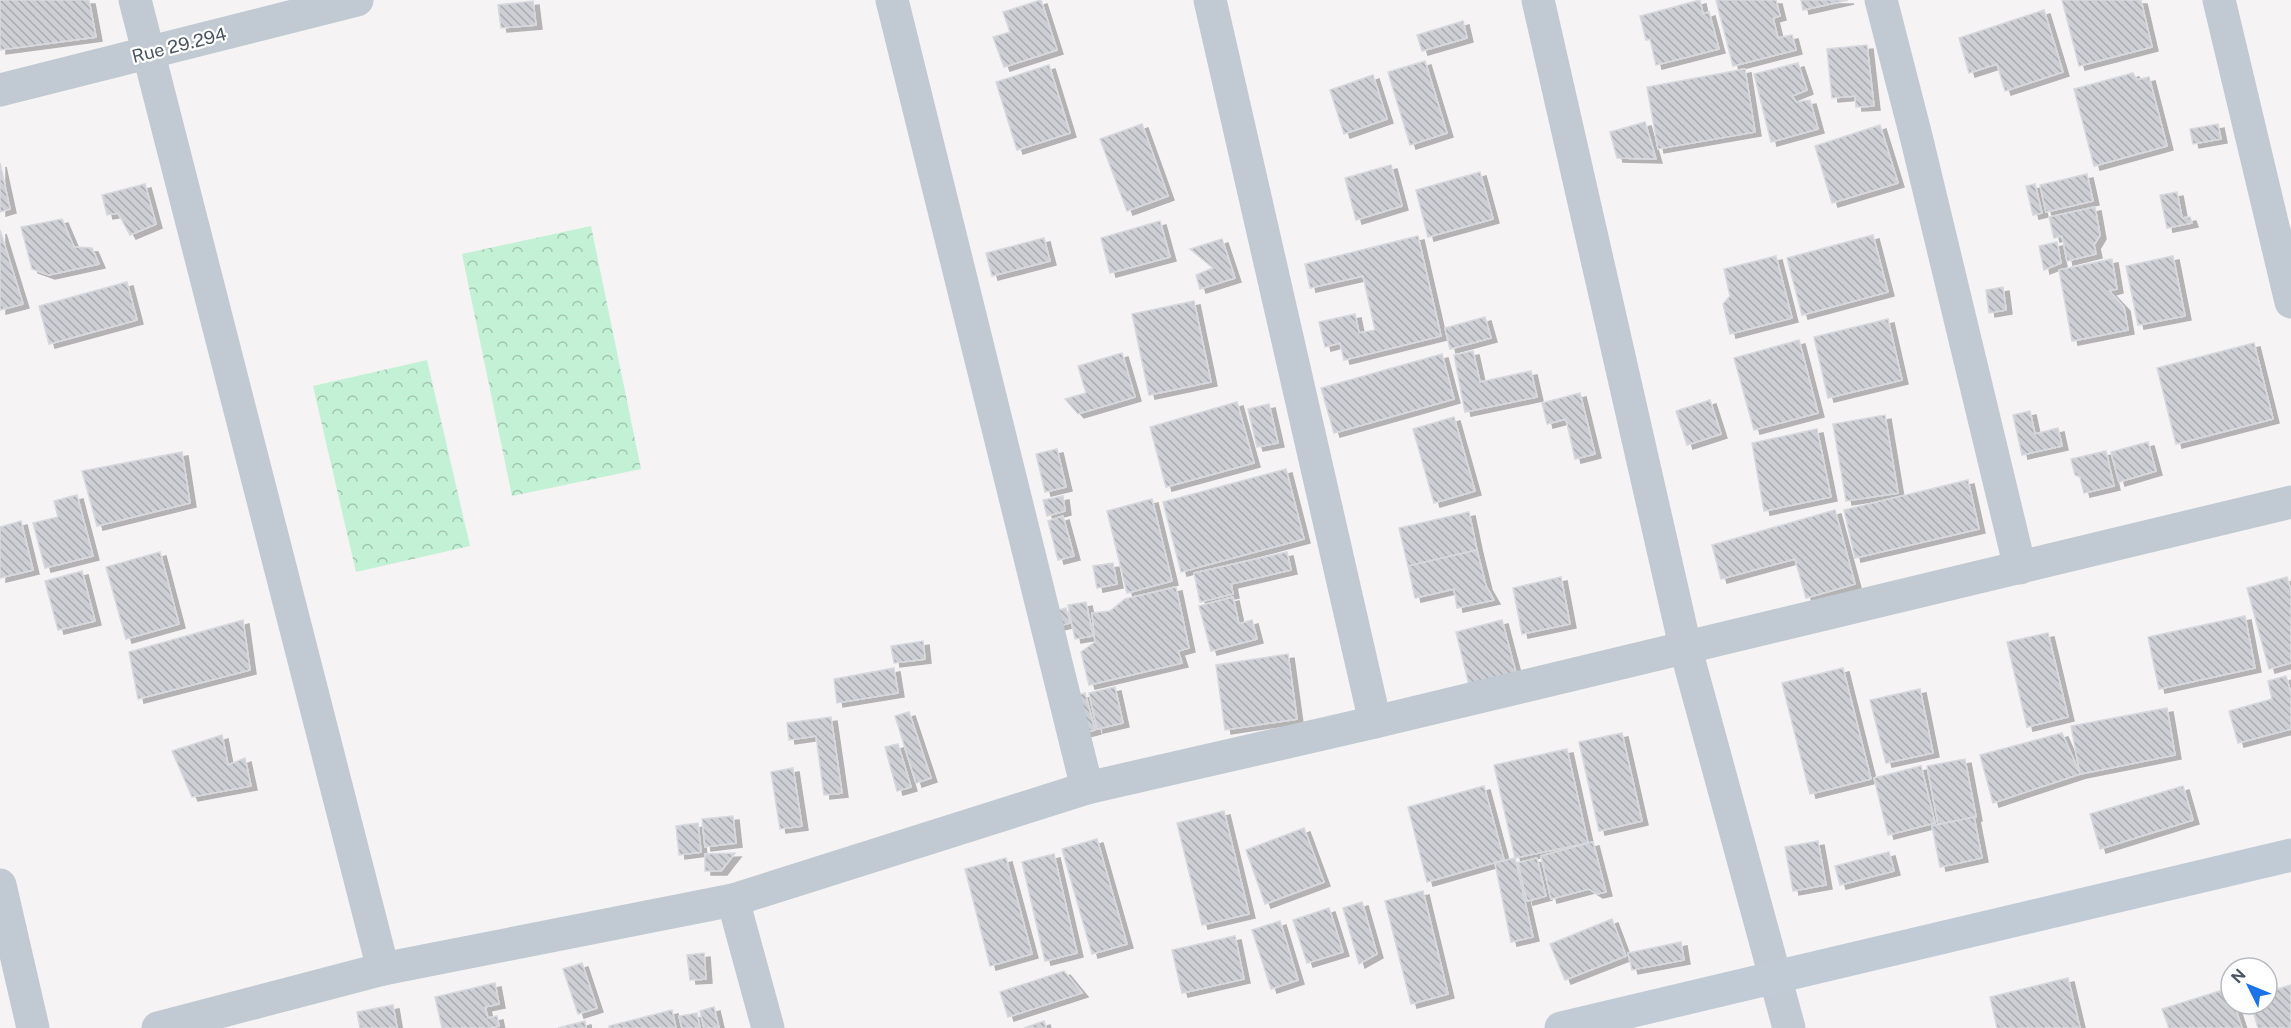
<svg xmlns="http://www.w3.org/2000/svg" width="2291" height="1028" font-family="'Public Sans',sans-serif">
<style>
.forest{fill:url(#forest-crowns)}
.building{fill:url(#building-back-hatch);stroke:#d7d9de;stroke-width:1.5;filter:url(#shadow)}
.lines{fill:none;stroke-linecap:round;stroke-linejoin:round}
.street{stroke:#c1cad2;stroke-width:33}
.secondary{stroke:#c1cbd6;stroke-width:33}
.labels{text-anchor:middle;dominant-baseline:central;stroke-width:4.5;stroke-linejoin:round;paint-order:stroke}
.street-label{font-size:18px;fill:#4a5661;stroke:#fff}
</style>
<defs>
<pattern id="forest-crowns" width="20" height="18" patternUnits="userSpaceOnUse" patternTransform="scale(1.5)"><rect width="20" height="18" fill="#c3f1d5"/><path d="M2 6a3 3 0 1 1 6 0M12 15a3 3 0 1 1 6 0" fill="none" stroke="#a0c6b0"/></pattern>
<pattern id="building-back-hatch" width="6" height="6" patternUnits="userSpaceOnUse" patternTransform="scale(1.5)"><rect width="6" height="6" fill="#cdcfd5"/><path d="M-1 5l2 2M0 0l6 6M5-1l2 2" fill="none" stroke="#a8abb0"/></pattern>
<filter id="shadow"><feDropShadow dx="6" dy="4" stdDeviation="0" flood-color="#0004"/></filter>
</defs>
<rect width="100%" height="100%" fill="#f5f3f3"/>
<!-- forest -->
<g class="forest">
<polygon points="591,226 641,469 512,496 462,254"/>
<polygon points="427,360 470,546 356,572 313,386"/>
</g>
<!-- building -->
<g class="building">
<polygon points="0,0 89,0 96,37 0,50"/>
<polygon points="1041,0 1057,50 1004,67 993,37 1010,32 1003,12"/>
<polygon points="1700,0 1703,14 1709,12 1719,49 1656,65 1650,39 1646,40 1640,16"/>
<polygon points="1716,0 1776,0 1780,16 1773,18 1778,38 1792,35 1796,50 1733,66"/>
<polygon points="1801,0 1848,0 1803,10"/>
<polygon points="2062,0 2141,0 2152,47 2079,66"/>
<polygon points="533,1 536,25 501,28 498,5"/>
<polygon points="2044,10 2063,72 2005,91 1997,64 1969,73 1959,38"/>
<polygon points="1463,21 1467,38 1422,51 1417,35"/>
<polygon points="1867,45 1874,106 1856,107 1855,96 1832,98 1827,49"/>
<polygon points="1425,61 1447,133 1410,145 1388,72"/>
<polygon points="1798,63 1807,90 1792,96 1796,102 1810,100 1818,129 1771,142 1754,74"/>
<polygon points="1049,65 1070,133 1017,150 996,82"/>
<polygon points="1745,69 1755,132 1658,149 1647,87"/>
<polygon points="2133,73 2137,80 2149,77 2167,146 2094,166 2074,89"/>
<polygon points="1373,75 1387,119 1344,134 1330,90"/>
<polygon points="1645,122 1656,159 1617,158 1610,132"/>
<polygon points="1142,124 1168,196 1127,211 1100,139"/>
<polygon points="2218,124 2221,139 2193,144 2190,129"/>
<polygon points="1880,125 1898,183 1832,203 1815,146"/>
<polygon points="0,163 10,209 0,212"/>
<polygon points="1391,165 1402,206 1356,220 1345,178"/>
<polygon points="1480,172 1493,219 1428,237 1416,190"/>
<polygon points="2087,174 2093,201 2046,212 2040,185"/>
<polygon points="145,184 156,224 130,235 118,213 107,215 102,195"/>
<polygon points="2035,184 2042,213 2033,215 2026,186"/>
<polygon points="2177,192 2182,218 2190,217 2192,223 2167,228 2160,195"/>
<polygon points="2095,207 2100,235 2094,245 2096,254 2067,261 2062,236 2054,238 2049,217"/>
<polygon points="62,219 74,247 92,248 99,264 49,275 32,269 21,227"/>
<polygon points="1160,221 1170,257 1110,273 1101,238"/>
<polygon points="0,230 23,304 0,310"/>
<polygon points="1873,235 1888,292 1802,315 1787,258"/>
<polygon points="1418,236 1441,336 1344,360 1340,343 1325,347 1319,322 1355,314 1359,333 1375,330 1363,276 1310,288 1305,264"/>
<polygon points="1044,238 1050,261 992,276 986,253"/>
<polygon points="1222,239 1235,278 1200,289 1196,275 1213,268 1190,249"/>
<polygon points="2057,242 2061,263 2044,270 2039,246"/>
<polygon points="1776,256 1792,318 1730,334 1723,304 1730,296 1724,269"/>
<polygon points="2173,256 2185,316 2138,325 2126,266"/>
<polygon points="2112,259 2117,289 2109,291 2124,307 2128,330 2072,341 2059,270"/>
<polygon points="127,282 137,320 49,344 39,306"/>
<polygon points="2003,287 2006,310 1989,313 1986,290"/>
<polygon points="1194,301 1211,382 1149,395 1132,314"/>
<polygon points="1485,317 1491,338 1450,349 1445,328"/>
<polygon points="1888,319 1902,380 1828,398 1814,337"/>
<polygon points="1799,340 1818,413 1754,430 1734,358"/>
<polygon points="2254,343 2273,419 2176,444 2157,368"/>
<polygon points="1473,351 1480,382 1531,371 1537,397 1465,412 1454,355"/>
<polygon points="1122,353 1135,397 1078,414 1065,399 1086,393 1078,366"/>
<polygon points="1442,354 1454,399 1334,433 1321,388"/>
<polygon points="1580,393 1595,454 1575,459 1566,419 1547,424 1542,403"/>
<polygon points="1710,400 1721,434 1687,445 1676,411"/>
<polygon points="1237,402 1254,463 1166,487 1150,427"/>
<polygon points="1269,404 1278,443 1257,447 1248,409"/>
<polygon points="2030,411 2035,434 2058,428 2062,446 2022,455 2013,415"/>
<polygon points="1885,415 1898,493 1846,501 1833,424"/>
<polygon points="1454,417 1475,491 1434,503 1413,429"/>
<polygon points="1817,429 1831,497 1764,511 1752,443"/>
<polygon points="2148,442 2156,471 2119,482 2111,452"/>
<polygon points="1057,449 1066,487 1045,492 1036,454"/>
<polygon points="2106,451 2114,486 2084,493 2080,477 2075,475 2071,459"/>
<polygon points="182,452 190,503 97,526 82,471"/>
<polygon points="1286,469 1304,539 1181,572 1163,502"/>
<polygon points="1968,480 1979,529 1855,558 1844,510"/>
<polygon points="77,495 93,556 45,568 33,523 58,517 54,501"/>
<polygon points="1063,496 1065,511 1047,516 1043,500"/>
<polygon points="1152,499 1172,581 1127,593 1107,511"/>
<polygon points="1835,510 1855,584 1806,598 1795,559 1721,579 1712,545"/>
<polygon points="1469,512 1477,550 1408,566 1399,528"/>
<polygon points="1063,516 1074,556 1058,560 1048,521"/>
<polygon points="21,521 33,570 0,578 0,527"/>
<polygon points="1477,550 1486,586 1494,600 1457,608 1454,589 1415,598 1408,566"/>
<polygon points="160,552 179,624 126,639 106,567"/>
<polygon points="1287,552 1291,570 1231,584 1233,594 1200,602 1194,573"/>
<polygon points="1113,563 1117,584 1097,588 1093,566"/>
<polygon points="82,571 95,621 58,630 45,581"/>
<polygon points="1561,577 1570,624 1522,634 1513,588"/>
<polygon points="2287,577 2291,591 2291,663 2269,669 2247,588"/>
<polygon points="1176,587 1189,648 1178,651 1182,663 1089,685 1081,652 1095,642 1092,613 1110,611 1125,599"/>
<polygon points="1233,597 1239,624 1252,620 1257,639 1211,651 1199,606"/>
<polygon points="1086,602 1093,636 1075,639 1068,605"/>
<polygon points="1066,608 1070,623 1058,626 1055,611"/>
<polygon points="2245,616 2255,668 2159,689 2148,637"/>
<polygon points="243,620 250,670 138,699 129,652"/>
<polygon points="1502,620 1516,673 1469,685 1456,632"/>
<polygon points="2048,633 2068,717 2027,727 2007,642"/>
<polygon points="923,641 925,659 894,663 891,646"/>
<polygon points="1288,654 1297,719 1225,730 1216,665"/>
<polygon points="894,668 898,693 837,703 834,679"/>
<polygon points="1843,668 1871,779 1810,794 1782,683"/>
<polygon points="2286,676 2291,693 2291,729 2238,743 2229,711 2272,699 2268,681"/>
<polygon points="1115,687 1123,723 1097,729 1089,693"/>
<polygon points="1920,689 1933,753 1886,763 1870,700"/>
<polygon points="1085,693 1095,730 1083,733 1074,696"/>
<polygon points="2167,708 2175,755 2080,774 2071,726"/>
<polygon points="909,712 931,778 916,783 895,716"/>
<polygon points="831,717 842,793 824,795 816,736 789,740 787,723"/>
<polygon points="1622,733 1642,821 1599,831 1579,742"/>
<polygon points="2062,733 2080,774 1993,803 1980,755"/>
<polygon points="222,735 228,765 245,758 251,786 192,797 172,751"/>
<polygon points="898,744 911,787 897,791 885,747"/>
<polygon points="1567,749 1588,843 1515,858 1494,765"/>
<polygon points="1965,759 1976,817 1938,824 1927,766"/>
<polygon points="1921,766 1935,823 1888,835 1874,778"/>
<polygon points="793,768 802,826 780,829 771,772"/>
<polygon points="1484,786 1504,860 1427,882 1408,807"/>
<polygon points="2183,786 2193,820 2100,849 2090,814"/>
<polygon points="1224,811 1249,914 1202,925 1177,823"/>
<polygon points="733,816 736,843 705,847 702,819"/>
<polygon points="1974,817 1982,858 1940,867 1932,826"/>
<polygon points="698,823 701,852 679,855 676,826"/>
<polygon points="1304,828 1324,882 1265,904 1246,850"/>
<polygon points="1097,839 1127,944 1092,954 1062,849"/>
<polygon points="1818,841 1826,885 1793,891 1785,847"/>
<polygon points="1593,842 1606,892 1597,894 1589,889 1551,899 1541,856"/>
<polygon points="1889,852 1894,871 1840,885 1835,866"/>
<polygon points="735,853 721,871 705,871 705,854"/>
<polygon points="1054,854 1077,953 1045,961 1022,862"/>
<polygon points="1006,858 1032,954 990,966 965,869"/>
<polygon points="1515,858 1533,937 1511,942 1495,863"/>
<polygon points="1537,858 1546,896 1527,901 1518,863"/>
<polygon points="1423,891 1448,994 1411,1004 1385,901"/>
<polygon points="1362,902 1377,954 1359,964 1343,908"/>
<polygon points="1329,908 1343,952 1307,963 1293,920"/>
<polygon points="1612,919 1626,956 1565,980 1550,944"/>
<polygon points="1280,921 1298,980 1271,989 1252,930"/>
<polygon points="1235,936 1244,979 1182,993 1172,950"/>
<polygon points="1681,942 1684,960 1632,970 1628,953"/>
<polygon points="704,953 706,979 690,980 687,955"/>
<polygon points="582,963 597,1008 578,1014 563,969"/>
<polygon points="1064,971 1082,993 1008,1017 1000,992"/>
<polygon points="2068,978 2080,1028 1997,1028 1990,997"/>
<polygon points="495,983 499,1004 485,1007 488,1018 497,1016 499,1026 490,1028 442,1028 435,997"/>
<polygon points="2291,985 2291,1028 2258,1028 2251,1004 2267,1004 2267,992"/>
<polygon points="2229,988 2231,1004 2234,1004 2242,1028 2169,1028 2162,1009"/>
<polygon points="393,1005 397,1028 360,1028 357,1012"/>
<polygon points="714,1007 719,1028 704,1028 700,1011"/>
<polygon points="672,1010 676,1028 609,1028 609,1026"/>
<polygon points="697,1013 700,1028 682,1028 679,1016"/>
<polygon points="585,1021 586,1028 558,1028"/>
<polygon points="1044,1021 1046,1028 1024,1028"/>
</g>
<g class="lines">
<!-- street -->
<g class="street">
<polyline points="135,0 383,969"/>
<polyline points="892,0 1087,788"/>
<polyline points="1210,0 1375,722"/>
<polyline points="1538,0 1685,646 1789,1028"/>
<polyline points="1881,0 1916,136 2020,568"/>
<polyline points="2219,0 2291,302"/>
<polyline points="0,90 357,0"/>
<polyline points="0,885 33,1028"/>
<polyline points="733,900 768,1028"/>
<polyline points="158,1028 383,969 733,900 1087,788 1375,722 2291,502"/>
</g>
<!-- secondary -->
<polyline class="secondary" points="1561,1028 2291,855"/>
</g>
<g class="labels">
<!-- street labels -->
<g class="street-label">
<text transform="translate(179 45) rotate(-14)">Rue 29.294</text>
</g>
</g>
<!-- north arrow -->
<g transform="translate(2249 986) rotate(313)"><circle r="28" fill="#ffffff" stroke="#b7bbc0" stroke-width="1.5"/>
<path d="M0-4.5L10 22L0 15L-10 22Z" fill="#1a73e8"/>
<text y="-9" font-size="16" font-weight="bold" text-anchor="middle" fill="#4a5661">N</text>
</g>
</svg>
